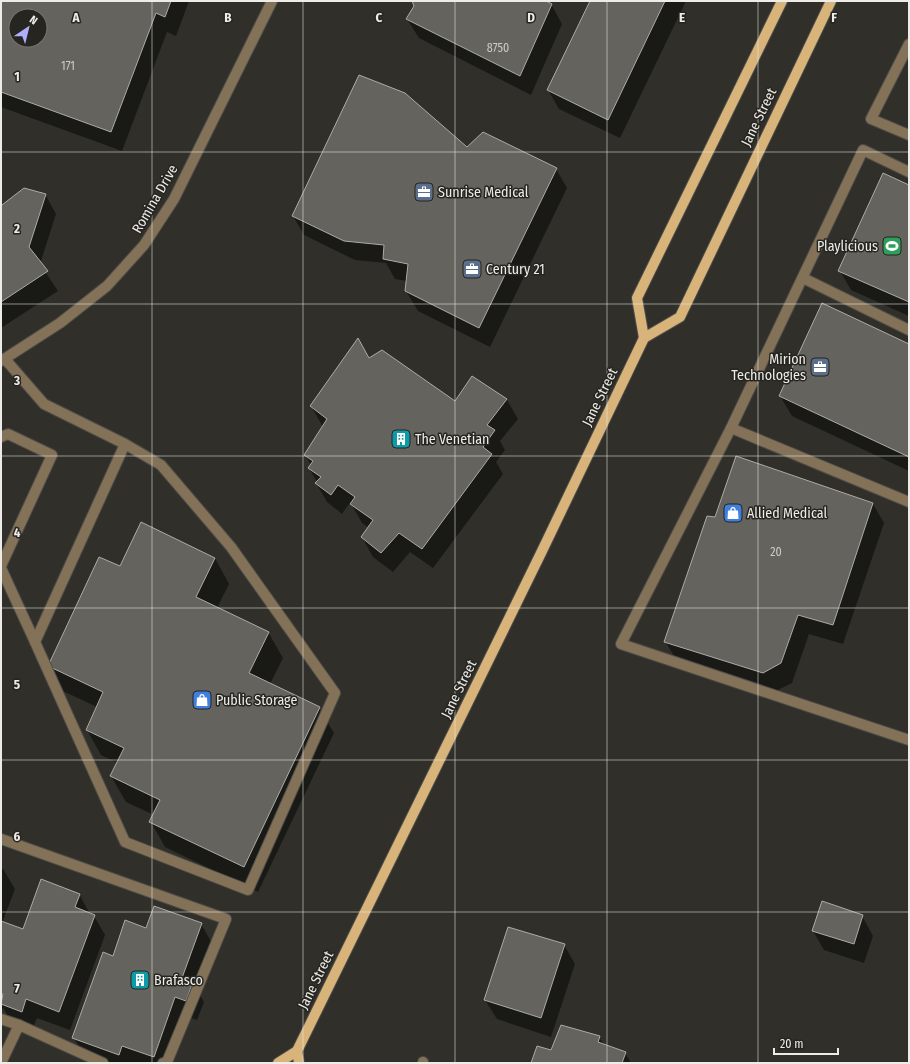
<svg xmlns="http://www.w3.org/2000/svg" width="910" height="1064" font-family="'Fira Sans Condensed',sans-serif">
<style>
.shadow{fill:#0007;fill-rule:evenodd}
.building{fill:#65635d;stroke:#adaba5;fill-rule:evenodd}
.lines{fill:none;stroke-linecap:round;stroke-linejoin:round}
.minor-casing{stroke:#4e4d49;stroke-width:12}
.major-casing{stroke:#4e4d49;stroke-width:12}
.minor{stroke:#837257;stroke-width:10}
.major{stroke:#d8b47b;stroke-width:10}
.grid{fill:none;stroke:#edece9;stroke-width:1;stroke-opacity:0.55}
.labels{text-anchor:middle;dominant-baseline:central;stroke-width:3;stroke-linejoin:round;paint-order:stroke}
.number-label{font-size:12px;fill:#cbcac6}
.street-label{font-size:14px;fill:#edece9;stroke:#262520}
.poi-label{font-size:14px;fill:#edece9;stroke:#262520;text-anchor:start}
.grid-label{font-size:13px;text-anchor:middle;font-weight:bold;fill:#edece9;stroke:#262520;stroke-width:3;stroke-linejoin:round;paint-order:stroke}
</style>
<rect width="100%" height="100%" fill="#302f2a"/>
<!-- shadow -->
<g class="shadow">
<path d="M1,1H189L176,36L167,32L122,151L1,107ZM16,16H40V40H16Z"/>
<polygon points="413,1 544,1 551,4 562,24 531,95 419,38 407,19 415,6"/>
<polygon points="591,1 686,1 620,138 559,109 548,90"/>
<polygon points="467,148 556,169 567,188 490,347 418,311 406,291 407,281 395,279 386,263 355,260 304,235 293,216"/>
<polygon points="909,186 909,316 851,290 840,271"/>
<polygon points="45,194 56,214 40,264 58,291 1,328 1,205 2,206"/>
<polygon points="909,346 909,471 792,416 780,396"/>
<polygon points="369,359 455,402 472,378 507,400 518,419 500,441 505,450 496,462 503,474 433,568 410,552 393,572 373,557 362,537 369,528 362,523 353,507 349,504 342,514 327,502 316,483 317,482 309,468 311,465 305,455 323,427 311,406"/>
<polygon points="873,504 884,523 843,644 809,634 792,683 774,692 677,661 665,641 716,519"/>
<polygon points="215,558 229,584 217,608 268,632 283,658 270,684 319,708 334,733 258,892 165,847 151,822 154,815 126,802 111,776 118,763 101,755 87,730 97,707 63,691 49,666 120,567"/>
<polygon points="1,868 3,869 15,889 2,923 23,930 79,894 90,914 94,916 105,935 70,1030 37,1018 32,1030 12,1023 4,1009 1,1008"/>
<polygon points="862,916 873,936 864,963 824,950 813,931"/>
<polygon points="201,924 212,943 196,989 204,1002 197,1020 186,1016 169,1063 99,1063 85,1058 74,1038 113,957 147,929"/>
<polygon points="564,945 575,964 551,1037 497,1019 485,1000"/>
<polygon points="599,1037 604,1045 625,1053 631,1063 532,1063 552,1051"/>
</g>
<!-- building -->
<g class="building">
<path d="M1,1H171L165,17L156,13L111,132L1,92ZM16,16H40V40H16Z"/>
<polygon points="412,1 546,1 552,4 520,76 406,19 414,6"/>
<polygon points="590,1 665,1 608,120 547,90"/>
<polygon points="359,75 405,93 467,147 483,132 557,168 479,328 405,291 408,264 383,259 384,245 344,241 292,216"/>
<polygon points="883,173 909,185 909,302 838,271"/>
<polygon points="24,188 46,194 29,247 48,271 1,302 1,203 2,205"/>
<polygon points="822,303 909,344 909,457 779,396"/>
<polygon points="358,338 369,358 382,350 455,401 472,376 507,399 487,425 495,430 483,447 492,454 422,549 399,533 381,553 361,537 373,520 350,504 355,497 338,485 331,495 315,483 321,477 308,468 313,461 304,455 327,419 310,406"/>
<polygon points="736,456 873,503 833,625 798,615 781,663 763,673 664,642 707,516 715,517"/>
<polygon points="141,522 215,558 196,597 269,632 249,673 320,707 244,867 149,822 160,800 110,776 124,748 86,730 103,692 48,666 99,557 120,566"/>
<polygon points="41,879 80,894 75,907 95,915 59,1012 26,999 22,1012 1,1004 3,994 1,993 1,921 23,929"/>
<polygon points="822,901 863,915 854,944 812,931"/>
<polygon points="154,906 202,923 182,978 193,982 186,1001 175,997 154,1057 122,1046 119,1055 72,1038 103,952 113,956 125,920 146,928"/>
<polygon points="508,927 565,944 541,1018 484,1000"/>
<polygon points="561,1025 600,1036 598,1042 626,1052 622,1063 531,1063 537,1046 551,1050"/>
</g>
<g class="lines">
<!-- minor casing -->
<g class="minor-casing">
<g id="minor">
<polyline points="909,44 871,119 909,135"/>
<polyline points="909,172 863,150 731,428 909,502"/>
<polyline points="803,278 909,330"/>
<polyline points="5,359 44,404 125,444 161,465 231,547 335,693 248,890 125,842 35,642 125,444"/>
<polyline points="1,361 60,323 107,286 144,245 174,199 272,1"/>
<polyline points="731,428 621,644 909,740"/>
<polyline points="1,437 8,434 52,455 1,566"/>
<polyline points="1,568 35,642"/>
<polyline points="1,839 226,919 167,1062 163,1063"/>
<polyline points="1,1019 19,1025"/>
<polyline points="1,1063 19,1025 103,1063"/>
<polyline points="423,1063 423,1062"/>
</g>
</g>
<!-- major casing -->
<g class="major-casing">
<g id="major">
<polyline points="644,338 637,298 782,1"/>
<polyline points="278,1063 297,1051"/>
<polyline points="299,1063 297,1051 542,551 644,338 680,317 831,1"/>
</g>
</g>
<!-- minor -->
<use href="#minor" class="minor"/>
<!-- major -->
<use href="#major" class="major"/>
</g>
<!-- grid -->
<path class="grid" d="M152,1V1063M303,1V1063M455,1V1063M607,1V1063M758,1V1063M1,152H909M1,304H909M1,456H909M1,608H909M1,760H909M1,912H909"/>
<!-- icons -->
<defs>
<g id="office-square" transform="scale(1)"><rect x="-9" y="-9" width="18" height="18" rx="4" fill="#5c6f8a" stroke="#262520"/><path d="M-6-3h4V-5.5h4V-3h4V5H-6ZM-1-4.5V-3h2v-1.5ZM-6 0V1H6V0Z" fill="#fff"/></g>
<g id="stadium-square" transform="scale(1)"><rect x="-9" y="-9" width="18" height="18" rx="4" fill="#2e9e5b" stroke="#262520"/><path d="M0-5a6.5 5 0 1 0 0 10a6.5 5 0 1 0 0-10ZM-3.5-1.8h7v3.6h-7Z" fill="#fff"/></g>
<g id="building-square" transform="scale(1)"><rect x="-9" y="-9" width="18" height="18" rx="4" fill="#0f9aa8" stroke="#262520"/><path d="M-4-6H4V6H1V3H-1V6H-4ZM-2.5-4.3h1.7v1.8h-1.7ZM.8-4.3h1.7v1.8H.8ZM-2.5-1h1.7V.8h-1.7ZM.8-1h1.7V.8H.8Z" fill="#fff"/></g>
<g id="shop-square" transform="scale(1)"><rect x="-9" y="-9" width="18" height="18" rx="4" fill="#3f7fe0" stroke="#262520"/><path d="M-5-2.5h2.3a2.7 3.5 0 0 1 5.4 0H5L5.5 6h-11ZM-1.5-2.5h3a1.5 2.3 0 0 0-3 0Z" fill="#fff"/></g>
</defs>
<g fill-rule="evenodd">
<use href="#office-square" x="424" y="192"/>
<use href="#stadium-square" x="892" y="246"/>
<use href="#office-square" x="472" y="269"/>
<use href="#office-square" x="820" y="367"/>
<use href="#building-square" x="401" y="439"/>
<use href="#shop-square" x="733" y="513"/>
<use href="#shop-square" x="202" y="700"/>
<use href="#building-square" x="140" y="980"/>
</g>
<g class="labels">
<!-- number labels -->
<g class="number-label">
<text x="498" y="48">8750</text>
<text x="68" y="66">171</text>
<text x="776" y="552">20</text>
</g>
<!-- street labels -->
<g class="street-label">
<text transform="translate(759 117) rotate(-64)">Jane Street</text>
<text transform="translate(155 199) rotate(-60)">Romina Drive</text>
<text transform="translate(600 397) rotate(-64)">Jane Street</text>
<text transform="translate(459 689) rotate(-64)">Jane Street</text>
<text transform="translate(316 980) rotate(-64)">Jane Street</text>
</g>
<!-- poi labels -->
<g class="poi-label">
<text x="438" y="192">Sunrise Medical</text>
<text x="878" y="246" text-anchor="end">Playlicious</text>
<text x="486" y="269">Century 21</text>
<text x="806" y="359" text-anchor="end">Mirion<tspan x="806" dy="16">Technologies</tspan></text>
<text x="415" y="439">The Venetian</text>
<text x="747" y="513">Allied Medical</text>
<text x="216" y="700">Public Storage</text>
<text x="154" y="980">Brafasco</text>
</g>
</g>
<g class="grid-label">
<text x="76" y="22">A</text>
<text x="228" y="22">B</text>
<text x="379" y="22">C</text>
<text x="531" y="22">D</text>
<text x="682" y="22">E</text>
<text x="834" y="22">F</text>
<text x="17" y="81">1</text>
<text x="17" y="233">2</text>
<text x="17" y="385">3</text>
<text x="17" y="537">4</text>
<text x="17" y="689">5</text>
<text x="17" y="841">6</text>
<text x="17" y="993">7</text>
</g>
<!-- border -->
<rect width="910" height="1064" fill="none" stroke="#edece9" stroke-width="4"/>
<!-- north arrow -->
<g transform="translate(28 28) rotate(35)"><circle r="19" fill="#262520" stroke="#767570"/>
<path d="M0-3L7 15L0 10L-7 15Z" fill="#afaefa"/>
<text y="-6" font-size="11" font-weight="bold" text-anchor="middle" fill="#edece9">N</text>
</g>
<!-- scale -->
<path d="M774 1048v6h64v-6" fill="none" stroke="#edece9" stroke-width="2"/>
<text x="780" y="1048" font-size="12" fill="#edece9" stroke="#262520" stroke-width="3" paint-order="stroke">20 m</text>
</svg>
